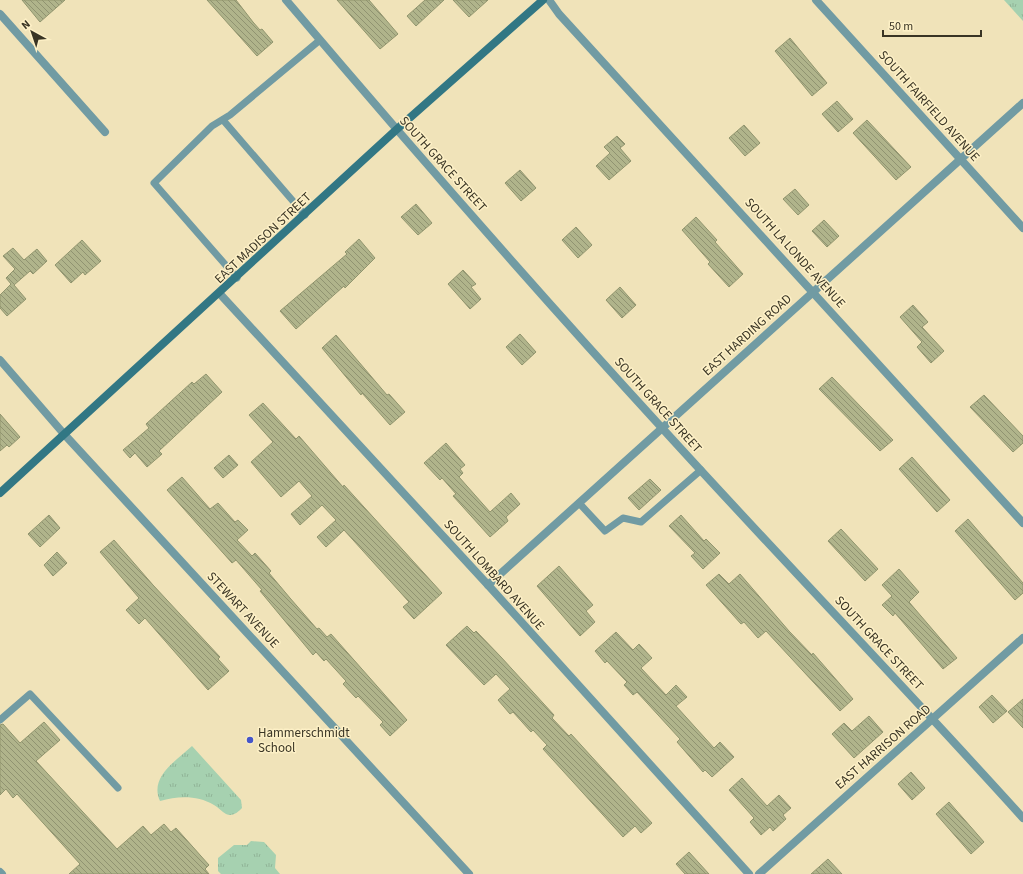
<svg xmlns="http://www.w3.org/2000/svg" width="1023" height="874" font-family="'Source Sans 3',sans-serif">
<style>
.park{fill:url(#park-tufts)}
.building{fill:url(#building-back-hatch);stroke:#91956e}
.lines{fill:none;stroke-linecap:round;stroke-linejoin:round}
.lane{stroke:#719ba3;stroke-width:7}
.street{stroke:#719ba3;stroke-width:8}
.secondary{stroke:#327784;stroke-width:8}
.poi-dot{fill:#4556ca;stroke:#fdf0c6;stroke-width:1.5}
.labels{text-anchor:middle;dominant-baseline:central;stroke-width:3;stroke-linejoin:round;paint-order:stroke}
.street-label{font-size:13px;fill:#393424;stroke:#fdf0c6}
.poi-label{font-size:13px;fill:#393424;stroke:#fdf0c6;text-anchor:start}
</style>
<defs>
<pattern id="park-tufts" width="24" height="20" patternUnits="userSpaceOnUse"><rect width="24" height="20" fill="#a6d1b0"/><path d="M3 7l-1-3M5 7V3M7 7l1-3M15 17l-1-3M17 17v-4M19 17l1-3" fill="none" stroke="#90b497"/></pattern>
<pattern id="building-back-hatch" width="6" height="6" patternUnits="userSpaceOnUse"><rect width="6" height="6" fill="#b0b48b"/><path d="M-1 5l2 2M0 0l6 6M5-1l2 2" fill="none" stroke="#909371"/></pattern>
</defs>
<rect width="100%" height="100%" fill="#f0e3b9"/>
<!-- park -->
<g class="park">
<polygon points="1004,0 1023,0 1023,21"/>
<path d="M192,746L241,800L242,808C238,812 233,817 226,814C222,812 218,807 214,805C197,795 178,796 160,801C149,777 176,761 192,746Z"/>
<polygon points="251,841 264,842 276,855 275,868 280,874 221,874 218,871 218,858 234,845 247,845"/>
</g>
<!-- building -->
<g class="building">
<polygon points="22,0 65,0 40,22"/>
<polygon points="207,0 236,0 253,22 260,30 262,29 273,42 257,56"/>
<polygon points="337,0 369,0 398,34 380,49"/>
<polygon points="425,0 444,0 416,26 407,16"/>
<polygon points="453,0 488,0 469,17"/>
<polygon points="790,38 827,83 812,96 775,51"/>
<polygon points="837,101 853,119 838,132 822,114"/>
<polygon points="867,120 911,167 896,180 853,133"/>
<polygon points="744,125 760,143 745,156 729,138"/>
<polygon points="617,136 625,144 620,148 631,161 609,180 596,166 610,153 604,147"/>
<polygon points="520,170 536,188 521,201 505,183"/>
<polygon points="795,189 809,205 798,215 783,199"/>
<polygon points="416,204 432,223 418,235 401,217"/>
<polygon points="696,217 717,240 715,242 743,274 729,287 708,264 710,262 682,230"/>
<polygon points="824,220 839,236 827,247 812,231"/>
<polygon points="576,227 592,245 578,258 562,240"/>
<polygon points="359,239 375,258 345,288 344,286 296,329 280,311 347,254 345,252"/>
<polygon points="82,240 101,261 85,275 83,272 71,283 55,265"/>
<polygon points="13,248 24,260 37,249 47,261 33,274 30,271 14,285 26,299 7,316 0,308 0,295 11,284 6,278 15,269 3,256"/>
<polygon points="463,270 476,284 471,287 481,299 470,309 448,284"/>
<polygon points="620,287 636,305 622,318 606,300"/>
<polygon points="913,305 928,322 922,327 944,351 931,363 917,347 922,342 900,317"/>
<polygon points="520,334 536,352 522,365 506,347"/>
<polygon points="336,335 387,395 389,394 405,412 390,425 362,393 361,395 322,348"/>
<polygon points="206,374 222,392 159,451 162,454 147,467 135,453 130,458 123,450 149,428 146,424 192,382 194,384"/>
<polygon points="832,377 893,440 880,451 819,389"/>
<polygon points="984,395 1023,436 1023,443 1013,452 970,407"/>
<polygon points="263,403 296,439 299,436 343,487 344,485 442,593 414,619 403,607 409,602 344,530 326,547 317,537 336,520 322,505 300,525 291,514 312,496 299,481 281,497 251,462 273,442 249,415"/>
<polygon points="0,414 20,437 9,447 7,445 0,451"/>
<polygon points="446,443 465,465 460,469 463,473 459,477 490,512 511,493 520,504 506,517 508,521 490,537 453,496 456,494 442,478 440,480 424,463"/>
<polygon points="229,455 238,465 223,478 214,468"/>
<polygon points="912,457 950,500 937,512 899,469"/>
<polygon points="182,477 210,509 218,503 235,522 238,520 248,530 237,540 252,556 255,553 271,571 269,573 290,598 317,629 319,628 327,637 331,634 407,720 390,736 380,725 383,722 358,696 356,698 343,684 346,681 326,659 324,661 316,652 313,655 260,591 262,590 236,560 232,563 167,490"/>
<polygon points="650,479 661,490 639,510 628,498"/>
<polygon points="49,515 60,528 40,547 28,534"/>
<polygon points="681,515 704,541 706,539 720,553 703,569 691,556 695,553 669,526"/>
<polygon points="968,519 1023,583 1023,593 1015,600 955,531"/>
<polygon points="841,529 878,569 865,581 828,541"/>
<polygon points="114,540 153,585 220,657 218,659 229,671 208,690 145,618 139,624 126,610 139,598 100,552"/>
<polygon points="57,552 67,563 53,576 44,565"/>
<polygon points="559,566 593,605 586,611 595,622 580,636 537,586"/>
<polygon points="899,569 919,592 909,602 957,658 943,669 895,613 893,616 882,605 892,596 882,585"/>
<polygon points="719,574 729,584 740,574 789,631 812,655 813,653 853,699 840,711 766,631 758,638 744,622 741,624 706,585"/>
<polygon points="467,626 474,633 476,631 501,657 554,715 552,718 569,736 571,734 652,823 641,833 635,826 623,837 543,749 547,745 533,730 531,732 513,712 510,714 498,700 510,689 496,674 484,685 446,645"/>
<polygon points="616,632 633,650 639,644 652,658 641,668 666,695 676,685 687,697 676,706 714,748 720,742 734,757 712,777 705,770 703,772 677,742 680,739 637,692 633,695 624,685 627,682 607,661 605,663 595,651"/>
<polygon points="992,695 1007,711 993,723 979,707"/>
<polygon points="1023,699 1023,728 1008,712"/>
<polygon points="869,716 883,732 854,758 832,734 844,723 852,731"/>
<polygon points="44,722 60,740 36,761 117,849 143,826 151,835 164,824 171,832 176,828 209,865 205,869 209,874 69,874 80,864 17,794 13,798 6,789 0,795 0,725 3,724 20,743"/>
<polygon points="911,772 925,788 912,800 898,784"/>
<polygon points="742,778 767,806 779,795 791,808 783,815 786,819 773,831 770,827 761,835 750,822 754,818 729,790"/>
<polygon points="949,802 984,842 971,854 936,814"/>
<polygon points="689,852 709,874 685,874 676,864"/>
<polygon points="828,859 842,874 811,874"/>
</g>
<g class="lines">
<!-- lane -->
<g class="lane">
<polyline points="223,120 305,215"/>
<polyline points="237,278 154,183 212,126 230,115 320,40"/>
<polyline points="579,503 605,531 623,518 641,522 701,470"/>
<polyline points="0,720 30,694 118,788"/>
</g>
<!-- street -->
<g class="street">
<path d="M286,0C409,145 534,288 662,428C781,559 904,686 1023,818"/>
<polyline points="549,0 559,14 1023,523"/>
<polyline points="816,0 1023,228"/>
<polyline points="0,14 105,132"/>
<polyline points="220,294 488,585 749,874"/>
<polyline points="0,360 64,434 469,874"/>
<polyline points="488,585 1023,103"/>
<polyline points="0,872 2,874"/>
<polyline points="759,874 1023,638"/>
</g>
<!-- secondary -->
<polyline class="secondary" points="0,493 396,130 543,0"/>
</g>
<!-- markers -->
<circle class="poi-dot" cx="250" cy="740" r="4"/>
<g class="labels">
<!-- street labels -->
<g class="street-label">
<text transform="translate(929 106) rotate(48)">SOUTH FAIRFIELD AVENUE</text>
<text transform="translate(443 164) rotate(48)">SOUTH GRACE STREET</text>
<text transform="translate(263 238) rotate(-43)">EAST MADISON STREET</text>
<text transform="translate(795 253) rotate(48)">SOUTH LA LONDE AVENUE</text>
<text transform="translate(747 335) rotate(-42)">EAST HARDING ROAD</text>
<text transform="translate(658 405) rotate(48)">SOUTH GRACE STREET</text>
<text transform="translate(494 575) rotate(48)">SOUTH LOMBARD AVENUE</text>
<text transform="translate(243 610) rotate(47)">STEWART AVENUE</text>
<text transform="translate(879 643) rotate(47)">SOUTH GRACE STREET</text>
<text transform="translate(883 747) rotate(-41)">EAST HARRISON ROAD</text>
</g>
<!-- poi labels -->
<g class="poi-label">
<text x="258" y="733">Hammerschmidt<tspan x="258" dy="15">School</tspan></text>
</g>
</g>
<!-- north arrow -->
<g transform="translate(32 32) rotate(320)" stroke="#fdf0c6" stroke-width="3" paint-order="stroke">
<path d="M0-3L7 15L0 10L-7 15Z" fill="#393424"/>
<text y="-6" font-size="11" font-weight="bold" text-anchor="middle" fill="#393424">N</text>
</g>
<!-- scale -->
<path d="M883 30v6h98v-6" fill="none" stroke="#393424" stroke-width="2"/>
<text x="889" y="30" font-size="12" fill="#393424" stroke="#fdf0c6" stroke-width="3" paint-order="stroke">50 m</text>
</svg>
